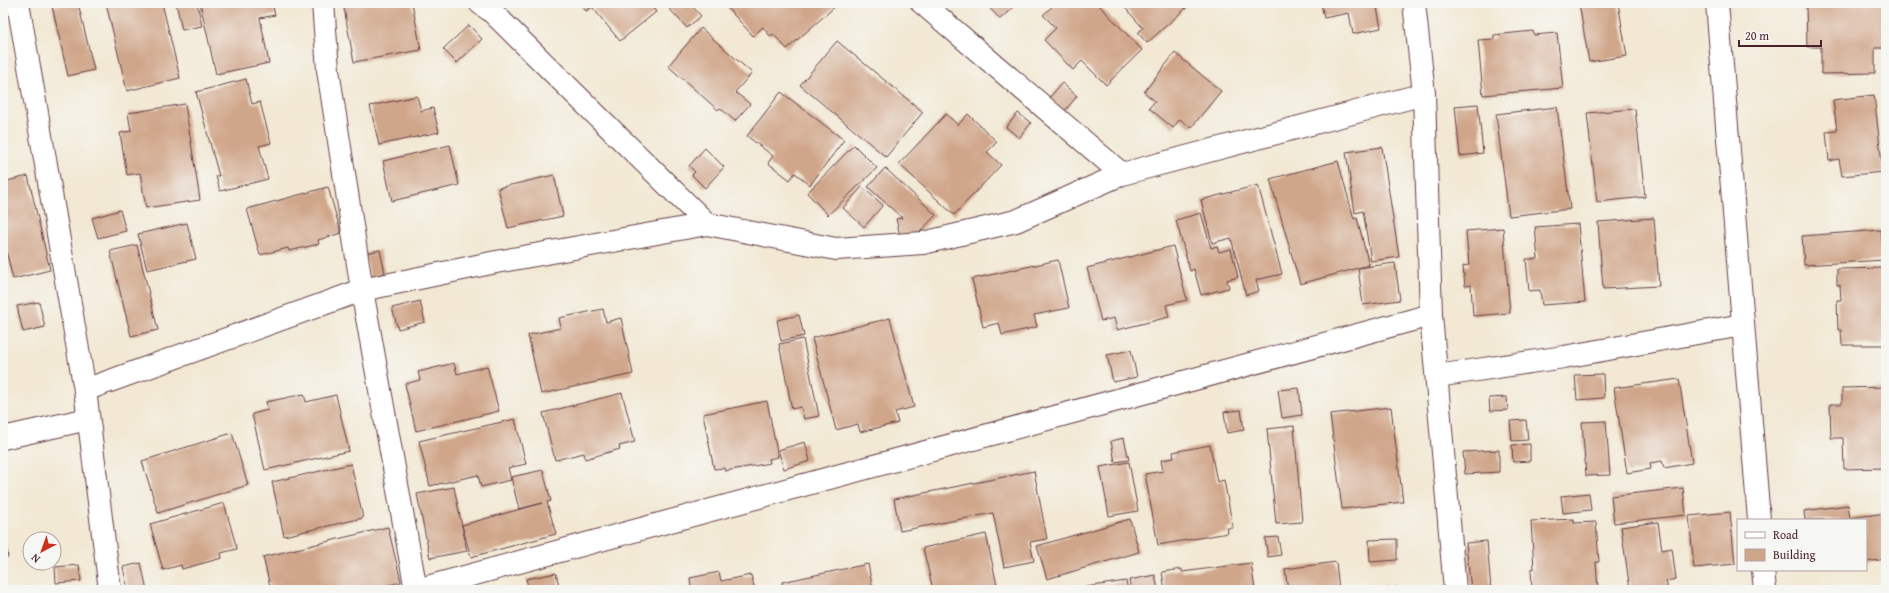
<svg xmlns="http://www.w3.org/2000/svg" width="1889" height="593" font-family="'Gentium Book Plus',serif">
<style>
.building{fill:#d0a68a}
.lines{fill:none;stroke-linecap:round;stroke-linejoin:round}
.minor-casing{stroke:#633d44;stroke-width:24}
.minor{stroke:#fff;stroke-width:22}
</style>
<rect width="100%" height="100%" fill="#f6f6f2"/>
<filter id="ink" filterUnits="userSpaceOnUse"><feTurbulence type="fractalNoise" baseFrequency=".025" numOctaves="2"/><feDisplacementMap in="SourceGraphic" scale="8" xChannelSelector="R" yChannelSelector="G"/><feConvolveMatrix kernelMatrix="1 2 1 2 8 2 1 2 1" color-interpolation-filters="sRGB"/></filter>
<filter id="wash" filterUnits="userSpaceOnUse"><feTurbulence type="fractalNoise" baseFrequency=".012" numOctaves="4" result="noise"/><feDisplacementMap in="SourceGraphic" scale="16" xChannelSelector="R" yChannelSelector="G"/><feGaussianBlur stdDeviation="0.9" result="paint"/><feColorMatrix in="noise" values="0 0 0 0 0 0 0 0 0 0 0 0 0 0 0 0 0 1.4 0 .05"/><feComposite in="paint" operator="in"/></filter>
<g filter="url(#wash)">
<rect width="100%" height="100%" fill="#f2e8d3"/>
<g id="blocks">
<!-- building -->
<g class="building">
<polygon points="67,3 78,3 94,70 68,76 52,6"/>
<polygon points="106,3 162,3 180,78 127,91"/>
<polygon points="176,3 197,3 202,26 182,30"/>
<polygon points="200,3 272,3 275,15 260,18 269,63 216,74"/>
<polygon points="343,3 412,3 421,50 354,62"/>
<polygon points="579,3 649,3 656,12 620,41 592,7 586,11"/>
<polygon points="664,3 689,3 701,16 687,28"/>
<polygon points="723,3 839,3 787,49 773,34 770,36 763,27 753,36"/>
<polygon points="985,3 1018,3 1000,19"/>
<polygon points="1056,3 1097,3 1142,50 1106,85 1082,61 1073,70 1044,40 1056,28 1043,15"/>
<polygon points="1121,3 1182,3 1186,8 1147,43 1138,33 1143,28"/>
<polygon points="1321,3 1376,3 1381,28 1353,34 1349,13 1324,18"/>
<polygon points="1579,3 1618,3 1627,56 1589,62"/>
<polygon points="1806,3 1886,3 1886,48 1875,48 1875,73 1821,74 1821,47 1807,47"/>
<polygon points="469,25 482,39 457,63 443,49"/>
<polygon points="701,28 752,73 735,92 750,104 735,121 720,108 718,110 668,66"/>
<polygon points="1533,31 1534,35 1557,33 1563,88 1483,95 1478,40 1494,39 1494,35"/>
<polygon points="837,41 923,112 886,157 800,85"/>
<polygon points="1175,53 1221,91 1191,128 1180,119 1173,128 1149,108 1155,101 1144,92"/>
<polygon points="246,79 252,104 260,102 271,143 259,146 268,179 220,191 216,176 219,176 196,92"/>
<polygon points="1062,83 1077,96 1064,112 1049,98"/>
<polygon points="781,92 844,140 810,185 795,173 790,180 768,163 773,156 747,136"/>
<polygon points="1874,95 1883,172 1842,176 1839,159 1829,161 1826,132 1837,131 1833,100"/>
<polygon points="417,96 421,111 433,108 439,132 379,145 370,106"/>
<polygon points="185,104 200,200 146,208 140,173 127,175 120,133 131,131 128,113"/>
<polygon points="1478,104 1483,153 1460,156 1455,106"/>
<polygon points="1557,107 1570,209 1509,216 1496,114"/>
<polygon points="1635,109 1645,197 1597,202 1587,113"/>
<polygon points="1018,113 1031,123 1019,138 1006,127"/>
<polygon points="946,114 958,125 968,114 997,142 987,152 1001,165 954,215 899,164"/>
<polygon points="3,137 8,153 3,154"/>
<polygon points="450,145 459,185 392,201 383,161"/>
<polygon points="854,145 877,168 828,215 807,193"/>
<polygon points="1382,147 1399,257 1371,261 1363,211 1355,213 1346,152"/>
<polygon points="705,148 724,167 705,188 692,175 695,172 689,166"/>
<polygon points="1338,161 1354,219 1357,218 1369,265 1300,284 1270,179"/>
<polygon points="885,168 936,215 919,233 901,239 896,219 902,218 868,187"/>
<polygon points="554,175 563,216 508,228 498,188"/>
<polygon points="28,176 50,270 13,279 3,238 3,182"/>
<polygon points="1258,185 1282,274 1256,280 1259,291 1246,295 1231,238 1212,243 1201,200"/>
<polygon points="328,187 341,233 318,240 319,244 289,251 288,248 260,255 247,209"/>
<polygon points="862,187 883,205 864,227 843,208"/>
<polygon points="120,210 126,231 98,238 92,218"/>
<polygon points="1201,213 1211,248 1217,246 1219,252 1231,249 1238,277 1227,280 1229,288 1201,295 1194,269 1190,271 1176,220"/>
<polygon points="1654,218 1659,286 1603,289 1598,222"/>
<polygon points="187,223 196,259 147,270 138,234"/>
<polygon points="1578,224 1585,302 1542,305 1540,290 1529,291 1526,259 1538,259 1535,227"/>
<polygon points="1503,228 1510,313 1473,316 1471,285 1465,286 1463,266 1469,265 1466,231"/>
<polygon points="1881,230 1884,260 1804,265 1802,236"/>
<polygon points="137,245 158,330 131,336 110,251"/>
<polygon points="1173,246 1187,300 1166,305 1169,317 1117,330 1114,318 1101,321 1087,268"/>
<polygon points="380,250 385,273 370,277 365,253"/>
<polygon points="1058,260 1069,308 1034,315 1037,327 1002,335 999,323 983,327 972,279"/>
<polygon points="1395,263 1400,300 1363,305 1358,268"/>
<polygon points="1886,268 1886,345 1842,345 1841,330 1838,330 1837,300 1841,300 1840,285 1837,285 1837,269"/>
<polygon points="420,301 425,322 398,329 392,308"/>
<polygon points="39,302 45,327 23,332 17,306"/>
<polygon points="603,309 606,322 621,318 633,374 541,394 528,335 561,328 559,318"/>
<polygon points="799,315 804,336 781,341 777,320"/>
<polygon points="890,318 914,407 895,412 898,423 860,432 858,424 836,430 812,338"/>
<polygon points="803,339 819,416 804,419 801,407 792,409 779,344"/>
<polygon points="1131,350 1137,377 1113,382 1107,355"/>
<polygon points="454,363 457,374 487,366 499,411 416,431 405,384 420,380 418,372"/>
<polygon points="1603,374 1604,398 1577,400 1575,375"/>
<polygon points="1679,379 1692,463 1664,468 1662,461 1650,463 1651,469 1627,473 1614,388"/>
<polygon points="1886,387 1886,468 1844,469 1843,438 1831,438 1830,404 1842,404 1842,388"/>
<polygon points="1299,388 1302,415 1282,418 1278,390"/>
<polygon points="622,393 635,442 619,446 620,449 585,459 584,453 555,460 543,413"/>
<polygon points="304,394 306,402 336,395 349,451 265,470 252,414 268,410 266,402"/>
<polygon points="1507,397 1508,410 1490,411 1489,398"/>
<polygon points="767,401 778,457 769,459 770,463 725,471 724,468 714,469 703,414"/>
<polygon points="1391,407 1403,502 1342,509 1330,414"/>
<polygon points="1241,410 1244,430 1227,433 1224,412"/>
<polygon points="515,419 526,464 508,468 511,480 481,487 478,475 430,486 419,441"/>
<polygon points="1526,420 1528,440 1512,441 1510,421"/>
<polygon points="1606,421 1610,475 1586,476 1582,422"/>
<polygon points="1294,426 1302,522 1276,524 1267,429"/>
<polygon points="232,433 248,485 158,513 142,461"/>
<polygon points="1124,438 1129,460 1115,462 1111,441"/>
<polygon points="805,442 810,461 784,469 778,450"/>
<polygon points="1530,444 1530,461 1513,462 1512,445"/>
<polygon points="1210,445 1217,482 1224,480 1233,528 1227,528 1228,533 1158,545 1145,474 1163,471 1161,460 1174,458 1173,452"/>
<polygon points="1499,450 1499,472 1465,474 1463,452"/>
<polygon points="1129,462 1138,511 1109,516 1100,467"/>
<polygon points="351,464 363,518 284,536 272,482"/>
<polygon points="543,470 551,501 547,502 556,534 471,557 462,525 543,503 519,509 511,477"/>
<polygon points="1034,471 1047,539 1030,542 1034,561 1004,567 993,513 900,531 894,499"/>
<polygon points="454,487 467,551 430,558 417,494"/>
<polygon points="1683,488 1686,515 1614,523 1611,496"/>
<polygon points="1589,493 1591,510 1563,513 1561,496"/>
<polygon points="224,503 237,549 221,553 222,558 182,569 181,565 163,570 150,524"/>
<polygon points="1848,505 1850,518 1886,513 1886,559 1866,562 1866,520 1805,520 1804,511"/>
<polygon points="1730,512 1735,564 1694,568 1689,516"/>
<polygon points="1130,519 1139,552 1047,579 1037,546"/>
<polygon points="1574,519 1574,523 1596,522 1599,562 1596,562 1598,590 1532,590 1531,569 1534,569 1531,521"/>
<polygon points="1658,522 1662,550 1672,548 1676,579 1666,581 1668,590 1630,590 1621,527"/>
<polygon points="388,527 401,582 368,590 271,590 263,557"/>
<polygon points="3,528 8,557 3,558"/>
<polygon points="986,534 998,590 933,590 923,548"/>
<polygon points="1278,537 1281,555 1268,557 1265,538"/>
<polygon points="1397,539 1397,560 1370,562 1369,540"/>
<polygon points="1487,541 1491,590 1471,590 1466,543"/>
<polygon points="1336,562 1339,590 1288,590 1285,569"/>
<polygon points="141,563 147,590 128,590 123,567"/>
<polygon points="1251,563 1255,590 1165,590 1162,572 1182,569 1182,572"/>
<polygon points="868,564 873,590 783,590 782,582"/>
<polygon points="79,565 81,581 56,583 55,567"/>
<polygon points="719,572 721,581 751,575 755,590 678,590 691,587 690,578"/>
<polygon points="556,573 560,590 529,590 526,579"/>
<polygon points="1155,575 1158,590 1131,590 1129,580"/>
<polygon points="1126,581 1128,590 1073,590 1072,589"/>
<polygon points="1397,587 1398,590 1380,590 1380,589"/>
</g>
</g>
</g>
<g filter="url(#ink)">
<use href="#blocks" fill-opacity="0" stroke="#633d44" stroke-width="1"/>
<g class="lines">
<!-- minor casing -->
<g class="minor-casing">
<g id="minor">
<polyline points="18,3 85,390 110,590"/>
<polyline points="323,3 328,70 362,290 416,590"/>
<polyline points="480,3 491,11 707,224"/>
<polyline points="922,3 1122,174"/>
<polyline points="1414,3 1424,94 1431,315 1455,590"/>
<polyline points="1717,3 1759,520"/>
<polyline points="1437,376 1564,357 1742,325"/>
<polyline points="85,390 362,290 496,262 707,224 836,249 923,243 1016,221 1122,174 1424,94"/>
<polyline points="3,438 88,419"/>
<polyline points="1763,570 1765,590"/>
<polyline points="416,590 1431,315"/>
</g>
</g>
<!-- minor -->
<use href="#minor" class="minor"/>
</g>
</g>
<!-- margin -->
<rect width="1889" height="593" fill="none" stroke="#f6f6f2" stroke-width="16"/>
<!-- legend -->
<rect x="1737" y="519" width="130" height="52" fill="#f6f6f2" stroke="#b1a0a2"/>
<rect x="1745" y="532" width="20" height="6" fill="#ffffff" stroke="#b1a0a2"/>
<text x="1773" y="539" font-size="12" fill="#4a1f2b">Road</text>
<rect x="1745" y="549" width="20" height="12" fill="#d0a68a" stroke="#b1a0a2"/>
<text x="1773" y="559" font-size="12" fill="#4a1f2b">Building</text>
<!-- north arrow -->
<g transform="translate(42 551) rotate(221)"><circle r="19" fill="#f6f6f2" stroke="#b1a0a2"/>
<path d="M0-3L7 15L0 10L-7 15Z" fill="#c8321e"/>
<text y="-6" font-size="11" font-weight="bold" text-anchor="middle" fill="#4a1f2b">N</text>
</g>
<!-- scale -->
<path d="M1739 40v6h82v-6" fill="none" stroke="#4a1f2b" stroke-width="2"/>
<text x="1745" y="40" font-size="12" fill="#4a1f2b" stroke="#f6f6f2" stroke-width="3" paint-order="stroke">20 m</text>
</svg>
